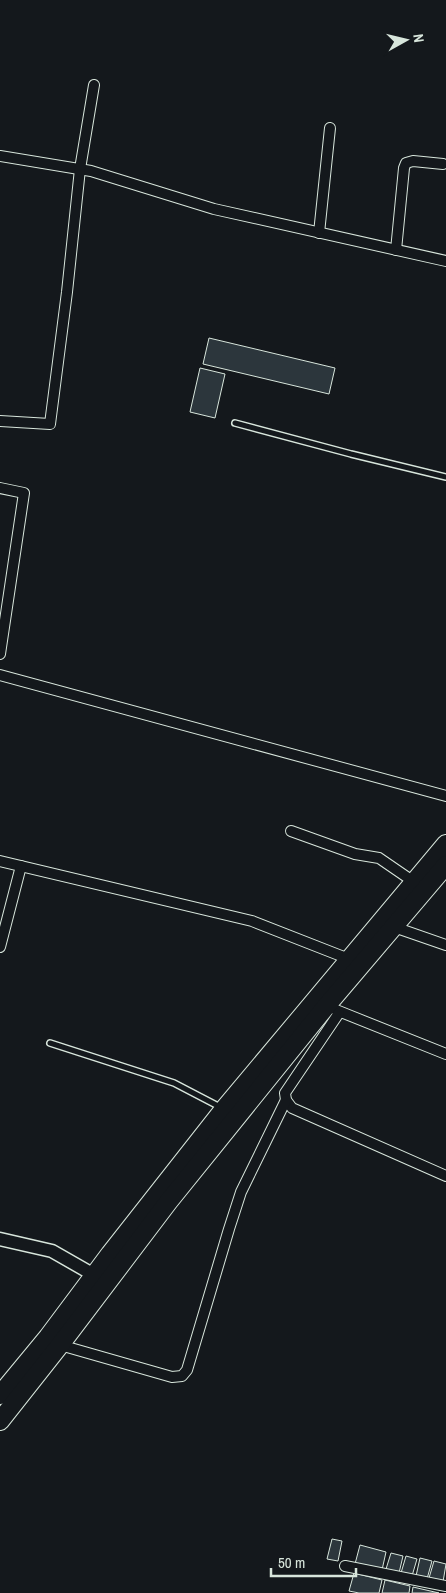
<svg xmlns="http://www.w3.org/2000/svg" width="446" height="1593" font-family="'Archivo Narrow',sans-serif">
<style>
.building{fill:#2c363c;stroke:#d8e6dc}
.lines{fill:none;stroke-linecap:round;stroke-linejoin:round}
.service-casing{stroke:#d8e6dc;stroke-width:8}
.minor-casing{stroke:#d8e6dc;stroke-width:12}
.tertiary-casing{stroke:#d8e6dc;stroke-width:15}
.trunk-casing{stroke:#d8e6dc;stroke-width:20}
.service{stroke:#14181c;stroke-width:5}
.minor{stroke:#14181c;stroke-width:10}
.tertiary{stroke:#14181c;stroke-width:12}
.trunk{stroke:#14181c;stroke-width:18}
</style>
<rect width="100%" height="100%" fill="#14181c"/>
<!-- building -->
<g class="building">
<polygon points="209,338 335,368 329,394 203,364"/>
<polygon points="200,368 225,374 215,418 190,412"/>
<polygon points="332,1539 342,1541 338,1561 327,1559"/>
<polygon points="360,1545 386,1552 382,1570 355,1564"/>
<polygon points="391,1553 403,1556 399,1573 386,1569"/>
<polygon points="406,1556 417,1559 412,1576 401,1573"/>
<polygon points="420,1558 432,1561 427,1579 416,1576"/>
<polygon points="434,1561 446,1564 443,1582 429,1578"/>
<polygon points="354,1573 382,1580 379,1593 359,1593 349,1591"/>
<polygon points="385,1580 410,1586 409,1593 382,1593"/>
<polygon points="413,1587 439,1593 412,1593"/>
</g>
<g class="lines">
<!-- service casing -->
<g class="service-casing">
<g id="service">
<polyline points="235,423 351,454 446,477"/>
<polyline points="50,1043 174,1083 222,1108"/>
</g>
</g>
<!-- minor casing -->
<g class="minor-casing">
<g id="minor">
<polyline points="0,156 91,171 214,209 446,261"/>
<polyline points="319,233 330,128"/>
<polyline points="396,250 404,168 406,163 413,161 443,164"/>
<polyline points="0,421 50,424 67,292 80,169 94,85"/>
<polyline points="0,488 24,493 0,654"/>
<polyline points="0,675 446,796"/>
<polyline points="291,831 355,854 379,858 414,882"/>
<polyline points="0,861 252,921 349,959"/>
<polyline points="394,927 446,945"/>
<polyline points="0,947 21,866"/>
<polyline points="336,1010 446,1054"/>
<polyline points="339,1013 285,1093 286,1100 292,1108 446,1176"/>
<polyline points="60,1345 172,1377 182,1376 187,1370 229,1229 241,1192 286,1100"/>
<polyline points="345,1566 446,1586"/>
</g>
</g>
<!-- tertiary casing -->
<g class="tertiary-casing">
<polyline id="tertiary" points="0,1239 52,1251 94,1275"/>
</g>
<!-- trunk casing -->
<g class="trunk-casing">
<g id="trunk">
<polyline points="0,1395 48,1337 110,1254 224,1109 446,844"/>
<polyline points="0,1421 60,1345 169,1201 328,1004 446,865"/>
</g>
</g>
<!-- service -->
<use href="#service" class="service"/>
<!-- minor -->
<use href="#minor" class="minor"/>
<!-- tertiary -->
<use href="#tertiary" class="tertiary"/>
<!-- trunk -->
<use href="#trunk" class="trunk"/>
</g>
<!-- north arrow -->
<g transform="translate(406 40) rotate(82)" stroke="#14181c" stroke-width="4" paint-order="stroke">
<path d="M0-4L9 19L0 12L-9 19Z" fill="#d8e6dc"/>
<text y="-8" font-size="14" font-weight="bold" text-anchor="middle" fill="#d8e6dc">N</text>
</g>
<!-- scale -->
<path d="M271 1568v8h85v-8" fill="none" stroke="#d8e6dc" stroke-width="2.5"/>
<text x="278" y="1568" font-size="15" fill="#d8e6dc" stroke="#14181c" stroke-width="4" paint-order="stroke">50 m</text>
</svg>
